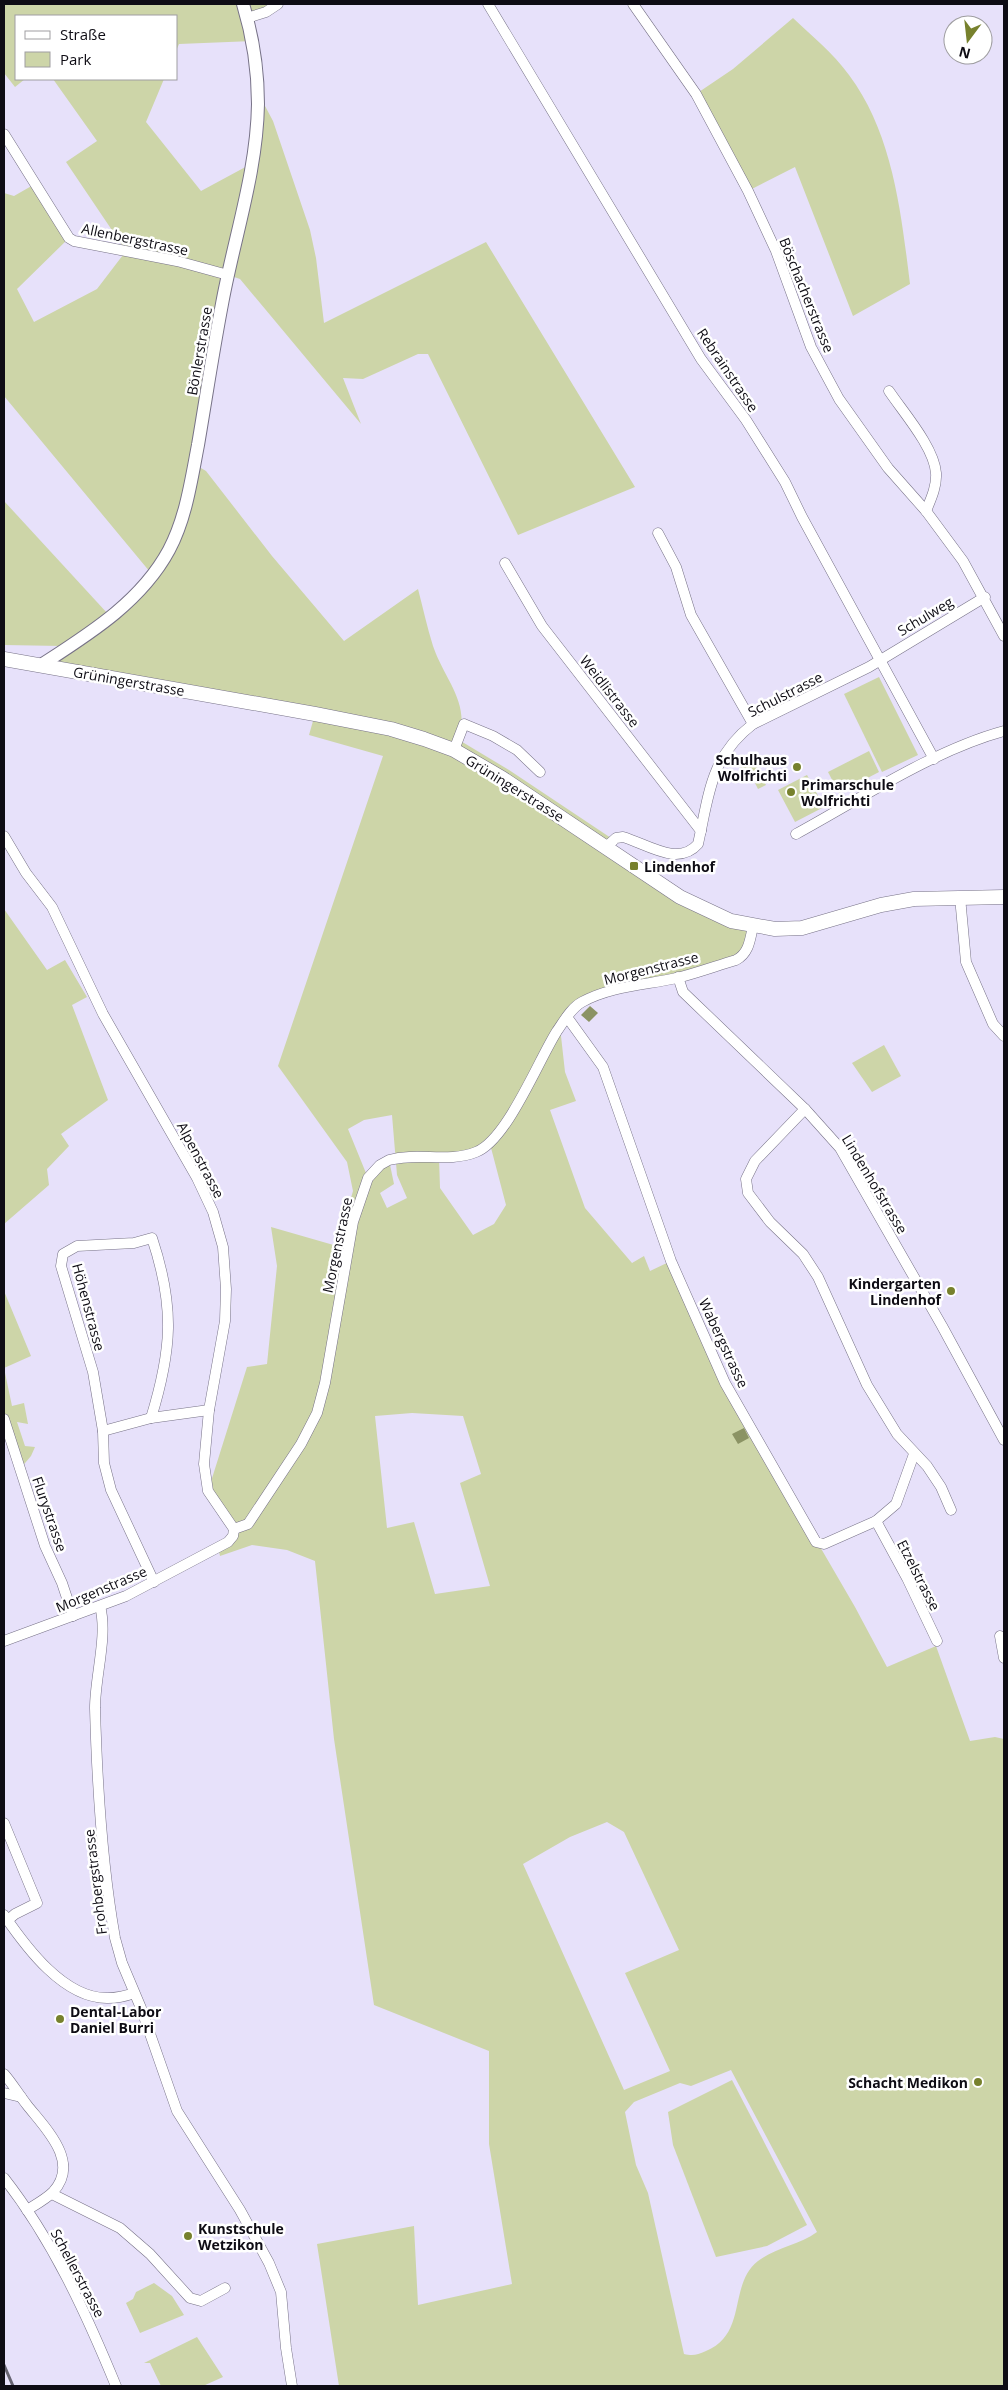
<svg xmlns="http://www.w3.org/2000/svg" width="1008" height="2390" font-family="'Open Sans',sans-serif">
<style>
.green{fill:#cdd5a8;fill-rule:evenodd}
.water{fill:#8b9364}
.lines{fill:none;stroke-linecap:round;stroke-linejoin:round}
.minor-casing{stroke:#777287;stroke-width:11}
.tertiary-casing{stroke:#777287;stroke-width:14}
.secondary-casing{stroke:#777287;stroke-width:15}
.minor{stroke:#fff;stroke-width:10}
.tertiary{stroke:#fff;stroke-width:12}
.secondary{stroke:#fff;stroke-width:14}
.rail{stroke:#676472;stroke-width:3}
.poi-dot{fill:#77812d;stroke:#fff;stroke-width:2}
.labels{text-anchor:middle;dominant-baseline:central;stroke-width:5;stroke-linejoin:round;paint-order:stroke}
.street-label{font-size:14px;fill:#0e0c14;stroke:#fff}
.poi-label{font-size:14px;font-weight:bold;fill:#0e0c14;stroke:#fff;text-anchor:start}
</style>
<rect width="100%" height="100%" fill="#e7e1fa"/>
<!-- green -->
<g class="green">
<polygon points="4,4 278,4 247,18 253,41 179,44 176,51 176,16 16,16 16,79 25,79 15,87 4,73"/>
<path d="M793,18C812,36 833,53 849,75C893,134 901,212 910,284L853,316L795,167L748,191L696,94L733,69Z"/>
<path d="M53,79H164L146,122L201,191L251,164L258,105L265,106L273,121L310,230L316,258L324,323L486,242L635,487L518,535L428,354H418L363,379L343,378L361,424L240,279L228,275L194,464L206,471L272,556L344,641L418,589C423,608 427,627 433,646C445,681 470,701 459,740L509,770L614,840L606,847L690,903L753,926L743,956L582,1002L560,1027L565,1072L576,1101L550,1110L585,1208L632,1263L644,1256L650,1271L671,1261L725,1383L855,1607L887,1667L936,1646L970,1741L995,1737L1004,1739V2386H339L317,2244L414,2226L418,2305L512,2284L489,2144V2051L374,2005L334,1739L315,1561L287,1550L252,1545L220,1556L218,1547L233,1536L208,1491L247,1367L267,1364L277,1266L271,1227L337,1246L353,1191L347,1162L278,1066L383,756L309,735L315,714L41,665L85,637L150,572L4,396V193L14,196L35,184L69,238L17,289L34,322L97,289L126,251L66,162L97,141ZM392,1115L397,1175L407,1198L387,1208L380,1193L394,1184L389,1160L368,1178L348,1129L364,1120ZM490,1144L506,1205L494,1224L473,1235L440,1188L439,1158ZM412,1413L463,1416L481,1474L460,1483L490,1586L435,1594L414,1522L387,1528L375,1416ZM607,1822L624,1832L679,1950L625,1973L670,2071L624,2090L523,1864L570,1837ZM731,2070L817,2232C799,2245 775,2248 758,2261C728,2284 748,2334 706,2351C697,2355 693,2356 684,2354L648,2193L636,2165L625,2112L634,2102L680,2083L691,2086Z"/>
<polygon points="4,501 108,614 62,646 4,645"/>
<polygon points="879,677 918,755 882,772 844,694"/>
<polygon points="869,751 879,772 839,793 828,772"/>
<polygon points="751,756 766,785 758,789 750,773 745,776 738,762"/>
<polygon points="807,775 824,807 795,822 778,790"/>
<polygon points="4,909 47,970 65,960 87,997 72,1005 108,1100 61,1134 69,1146 47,1169 49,1185 4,1224"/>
<polygon points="884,1045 901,1076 872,1092 852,1063"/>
<polygon points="4,1291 31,1356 4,1368 12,1406 24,1403 28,1424 17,1422 25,1446 35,1447 31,1456 20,1469 4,1419"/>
<polygon points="732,2080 807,2225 767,2246 716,2257 673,2145 668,2112"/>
<polygon points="154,2283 172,2296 184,2315 140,2333 126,2303 133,2299 136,2292"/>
<polygon points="197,2337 223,2377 203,2386 161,2386 150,2363 144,2363"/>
</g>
<!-- water -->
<g class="water">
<polygon points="590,1006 598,1013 589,1022 581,1015"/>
<polygon points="744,1428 749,1438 738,1444 732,1434"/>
</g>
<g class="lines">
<!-- minor casing -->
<g class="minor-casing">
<g id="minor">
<polyline points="488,4 701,359 746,420 785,482 802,517 934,759"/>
<polyline points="633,4 696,94 748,191 776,251 811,347 839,399 888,468 926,511 963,561 1004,636"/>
<polyline points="247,18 266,12 278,4"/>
<polyline points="4,134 69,238 74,241 177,261 228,275"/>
<path d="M889,391C903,412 934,447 936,473C937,486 931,499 926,511"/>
<polyline points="658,533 676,567 691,615 753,724"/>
<polyline points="505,563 542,626 701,831"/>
<polyline points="454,750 464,724 493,736 517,750 540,772"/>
<path d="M796,834C860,799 934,750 1004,731"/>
<polyline points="4,836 26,873 52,907 103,1014 197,1178 213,1212 223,1247 226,1289 225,1321 209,1410 204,1464 208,1491 234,1529"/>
<path d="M606,847L616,838L623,837C647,844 678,867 698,844C709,795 710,757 753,724L869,667L985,597"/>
<polyline points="960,897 966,962 993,1024 1004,1036"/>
<polyline points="678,977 683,992 805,1109 840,1148 942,1326 1004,1440"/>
<polyline points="567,1017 603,1067 671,1261 725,1383 816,1542 824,1544 876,1521 896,1504 914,1454"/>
<polyline points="805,1109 755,1161 746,1179 748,1193 770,1222 803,1254 818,1277 867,1385 897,1434 927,1466 941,1487 951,1510"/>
<path d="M151,1418C172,1350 175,1307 152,1238L134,1243L77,1246L63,1254L61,1266L93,1372L103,1431L104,1463L111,1490L154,1582"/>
<polyline points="4,1419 45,1546 62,1583 73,1616"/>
<polyline points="103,1431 151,1418 209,1410"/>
<polyline points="876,1521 907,1578 937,1641"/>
<path d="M234,1529L248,1524L301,1444L317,1413L325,1383L353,1222L368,1178L380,1165L389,1160C418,1152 448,1163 476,1152C507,1140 538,1061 557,1031C564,1021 571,1008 582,1002C611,986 646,985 677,978C697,973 716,966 736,960C749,953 750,940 753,926"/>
<path d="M100,1606C108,1636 95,1676 95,1708C97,1782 102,1865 115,1938L122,1963L141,2008L177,2111L240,2210L269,2263L281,2292L286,2348L292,2386"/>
<polyline points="1000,1636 1004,1658"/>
<polyline points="4,1641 126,1596 228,1542 233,1536 234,1529"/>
<polyline points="4,1823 37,1903 15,1914 8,1920"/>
<path d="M4,1915C26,1947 64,1999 108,1998C117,1998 126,1996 134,1993"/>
<path d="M4,2074C12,2083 19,2095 27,2105C45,2128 81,2162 53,2192C46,2199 35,2205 27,2210"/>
<polyline points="4,2093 21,2097"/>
<path d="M4,2178C53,2241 86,2313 116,2386"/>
<polyline points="52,2194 120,2228 150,2254 190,2298 201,2301 225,2288"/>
</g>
</g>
<!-- tertiary casing -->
<g class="tertiary-casing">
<path id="tertiary" d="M41,665C89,634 141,602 169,550C186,518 191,481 198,445C206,398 213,351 222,304C234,238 257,172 258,104C258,69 253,37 243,4"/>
</g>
<!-- secondary casing -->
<g class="secondary-casing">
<polyline id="secondary" points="4,659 315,714 391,729 424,739 454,750 502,778 680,897 731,921 775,929 802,928 881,905 914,899 1004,897"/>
</g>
<!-- minor -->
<use href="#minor" class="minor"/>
<!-- tertiary -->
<use href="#tertiary" class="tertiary"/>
<!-- secondary -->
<use href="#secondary" class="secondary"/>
<!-- rail -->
<polyline class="rail" points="4,2365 13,2386"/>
</g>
<!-- markers -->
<g class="poi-dot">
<circle cx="797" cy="767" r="5"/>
<circle cx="791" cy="792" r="5"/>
<rect x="629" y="861" width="10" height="10" rx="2.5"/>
<circle cx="951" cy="1291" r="5"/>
<circle cx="60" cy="2019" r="5"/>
<circle cx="978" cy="2082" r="5"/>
<circle cx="188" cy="2236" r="5"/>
</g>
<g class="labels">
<!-- street labels -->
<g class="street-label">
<text transform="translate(135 239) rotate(12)">Allenbergstrasse</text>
<text transform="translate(807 295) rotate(68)">Böschacherstrasse</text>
<text transform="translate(199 351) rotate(-80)">Bönlerstrasse</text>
<text transform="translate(728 370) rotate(56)">Rebrainstrasse</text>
<text transform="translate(925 616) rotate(-31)">Schulweg</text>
<text transform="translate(129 681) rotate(10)">Grüningerstrasse</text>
<text transform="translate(610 691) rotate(52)">Weidlistrasse</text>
<text transform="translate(785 694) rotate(-27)">Schulstrasse</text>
<text transform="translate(515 788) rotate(32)">Grüningerstrasse</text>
<text transform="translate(651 968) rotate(-14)">Morgenstrasse</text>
<text transform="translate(201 1160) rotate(62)">Alpenstrasse</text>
<text transform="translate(875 1184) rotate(59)">Lindenhofstrasse</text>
<text transform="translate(337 1245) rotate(-78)">Morgenstrasse</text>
<text transform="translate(89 1307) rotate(75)">Höhenstrasse</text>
<text transform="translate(724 1343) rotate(65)">Wabergstrasse</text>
<text transform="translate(50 1514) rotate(71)">Flurystrasse</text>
<text transform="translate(919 1575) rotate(63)">Etzelstrasse</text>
<text transform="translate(101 1589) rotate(-23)">Morgenstrasse</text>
<text transform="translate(95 1882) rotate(-97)">Frohbergstrasse</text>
<text transform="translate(78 2273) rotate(62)">Schellerstrasse</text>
</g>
<!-- poi labels -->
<g class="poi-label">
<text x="787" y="759" text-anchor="end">Schulhaus<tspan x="787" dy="16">Wolfrichti</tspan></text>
<text x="801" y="784">Primarschule<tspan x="801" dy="16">Wolfrichti</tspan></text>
<text x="644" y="866">Lindenhof</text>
<text x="941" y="1283" text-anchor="end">Kindergarten<tspan x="941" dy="16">Lindenhof</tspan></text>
<text x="70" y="2011">Dental-Labor<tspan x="70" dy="16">Daniel Burri</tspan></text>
<text x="968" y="2082" text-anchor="end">Schacht Medikon</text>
<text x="198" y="2228">Kunstschule<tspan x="198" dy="16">Wetzikon</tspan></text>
</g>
</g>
<!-- border -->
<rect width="1008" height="2390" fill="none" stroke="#0e0c14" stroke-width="10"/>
<!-- legend -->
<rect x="15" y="15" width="162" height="65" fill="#ffffff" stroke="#9f9ea1"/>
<rect x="25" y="31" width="25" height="8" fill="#ffffff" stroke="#9f9ea1"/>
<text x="60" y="40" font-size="15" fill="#0e0c14">Straße</text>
<rect x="25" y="52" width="25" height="15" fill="#cdd5a8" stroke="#9f9ea1"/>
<text x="60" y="65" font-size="15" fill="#0e0c14">Park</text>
<!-- north arrow -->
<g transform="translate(968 40) rotate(195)"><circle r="24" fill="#ffffff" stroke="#9f9ea1"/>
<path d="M0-4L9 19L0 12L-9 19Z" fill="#77812d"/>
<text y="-8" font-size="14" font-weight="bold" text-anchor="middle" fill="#0e0c14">N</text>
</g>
</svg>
